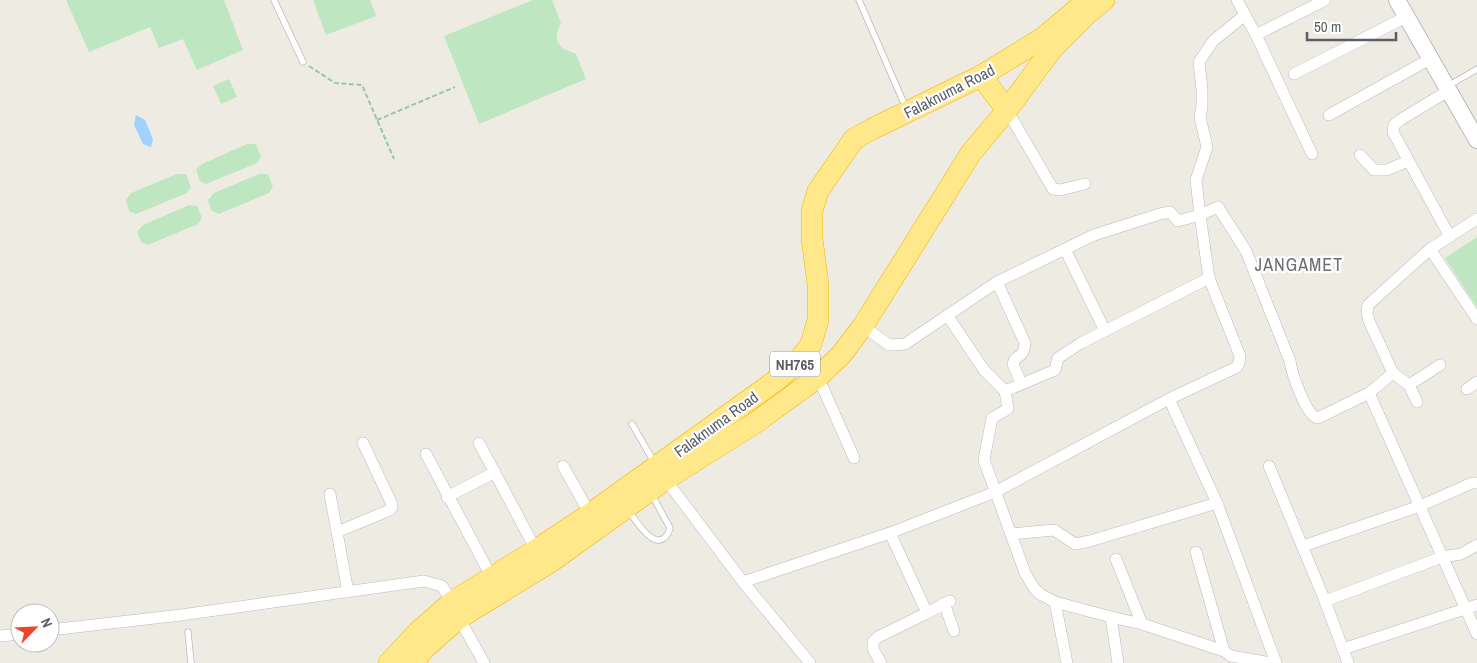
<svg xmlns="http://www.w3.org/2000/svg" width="1477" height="663" font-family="'Archivo Narrow',sans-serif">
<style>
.green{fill:#bee6c1}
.water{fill:#a1d1ff}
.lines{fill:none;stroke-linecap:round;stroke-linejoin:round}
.lane-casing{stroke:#b8babf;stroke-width:7}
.street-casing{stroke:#b8babf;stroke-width:12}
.secondary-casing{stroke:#b8bbc1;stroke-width:18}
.highway-casing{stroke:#f0b400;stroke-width:22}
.path{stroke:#97c7a8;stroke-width:2;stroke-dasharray:5 2.5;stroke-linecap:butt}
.lane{stroke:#fff;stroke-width:5.5}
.street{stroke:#fff;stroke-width:11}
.secondary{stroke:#fff;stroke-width:16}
.highway{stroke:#ffe889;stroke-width:21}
.labels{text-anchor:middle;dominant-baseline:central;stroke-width:4.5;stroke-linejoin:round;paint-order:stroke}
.shield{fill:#fff;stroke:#8c8e92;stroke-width:1}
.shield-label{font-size:15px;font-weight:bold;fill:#5b5e64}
.street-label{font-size:16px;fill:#5b5e64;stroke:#fff}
.neighbourhood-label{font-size:18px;letter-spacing:1px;fill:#6c7076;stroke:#fff}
</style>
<rect width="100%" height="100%" fill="#eeece2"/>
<!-- green -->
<g class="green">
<polygon points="66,0 224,0 243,50 197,70 183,39 159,48 150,27 89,52"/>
<polygon points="313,0 370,0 376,16 326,35"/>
<polygon points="533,0 552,0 561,23 557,32 557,41 562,48 576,54 586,79 479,124 444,36"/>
<polygon points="229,79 237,97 221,104 213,86"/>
<polygon points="247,144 256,144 261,157 257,163 206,184 200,181 196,170 202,164"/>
<polygon points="177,174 186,174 191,187 187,193 136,214 129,211 126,200 131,193"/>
<polygon points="259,174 268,174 273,187 269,193 219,214 212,211 208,200 214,193"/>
<polygon points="189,205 197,206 202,218 198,224 148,245 141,242 137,232 143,225"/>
<polygon points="1477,237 1477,307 1445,258"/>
</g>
<!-- water -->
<polygon class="water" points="136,115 145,120 153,139 151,147 143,144 134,125"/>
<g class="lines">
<!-- lane casing -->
<g class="lane-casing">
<g id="lane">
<polyline points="274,0 303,62"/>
<polyline points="859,0 906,108"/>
<polyline points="1448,86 1477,69"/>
<polyline points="632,424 654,462"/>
<path d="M628,510C635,519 652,548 664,538C668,535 669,532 670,528L652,495"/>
<polyline points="188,632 191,663"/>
</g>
</g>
<!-- street casing -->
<g class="street-casing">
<g id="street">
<polyline points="1237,0 1256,35 1312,154"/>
<polyline points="1256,35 1325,0"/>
<polyline points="1294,74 1406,17"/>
<polyline points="1448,91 1400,120 1394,125 1393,132 1450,237"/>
<polyline points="1007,110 1053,189 1060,190 1085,184"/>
<polyline points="1329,115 1430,59"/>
<polyline points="1360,155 1374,170 1387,170 1408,161"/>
<polyline points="1065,249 1105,331"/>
<polyline points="1430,249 1477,319"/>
<polyline points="1209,278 1081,343 1058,358 1055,370 1005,391 1008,409 992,418 984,460 1025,573 1034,588 1040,594 1055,602 1111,617 1142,624 1224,651 1231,656 1271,663"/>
<path d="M997,282L1025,343C1024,352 1023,354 1015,359L1013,364L1021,383"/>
<polyline points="947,315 984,370 1005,391"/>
<path d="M863,326L889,345L905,344L997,282L1094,235L1160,214L1170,212L1178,221L1200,215L1218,207L1246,251L1290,361C1292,374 1305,413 1317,418L1320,417L1369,393"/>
<polyline points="1393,373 1369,321 1367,313 1368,305 1430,249 1477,219"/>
<polyline points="818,377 854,458"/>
<polyline points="1409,385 1440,365"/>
<polyline points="1467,389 1477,382"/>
<polyline points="1169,399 1217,503 1276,663"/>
<polyline points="1417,402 1409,385 1393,373 1369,393 1477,634"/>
<polyline points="479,443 536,550"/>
<polyline points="426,454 492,578"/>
<polyline points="563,466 590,514"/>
<polyline points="1269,466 1325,601 1348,663"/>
<polyline points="663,476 743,582 810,663"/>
<polyline points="330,494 348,592"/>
<polyline points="447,497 495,472"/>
<polyline points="337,532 390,510 392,507 391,502 363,443"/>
<polyline points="890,533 927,613 950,601"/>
<polyline points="1011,534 1054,530 1075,544 1090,541 1217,503"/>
<polyline points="1303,546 1420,506 1472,483 1477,483"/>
<polyline points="1196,552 1224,651"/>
<polyline points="1116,559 1142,624"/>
<polyline points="743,582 890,533 995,492 1169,399 1237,367 1239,363 1240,356 1209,278 1200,215 1196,180 1207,147 1200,117 1202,106 1202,89 1199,62 1213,41 1245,15"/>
<polyline points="1325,601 1442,557 1461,554 1477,545"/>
<polyline points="1055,602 1067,663"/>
<polyline points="944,603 954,631"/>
<polyline points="1111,617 1118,663"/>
<polyline points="50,630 181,615 424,581 442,586 452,602 459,618 484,663"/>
<polyline points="0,636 20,634"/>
<polyline points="1343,649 1477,605"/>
<polyline points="881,663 873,649 873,642 878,637 927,613"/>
</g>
</g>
<!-- secondary casing -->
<g class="secondary-casing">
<polyline id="secondary" points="1397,0 1477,140"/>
</g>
<!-- highway casing -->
<g class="highway-casing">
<g id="highway">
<polyline points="981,76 1007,110"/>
<polyline points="389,663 418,632 452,602 536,550 590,514 778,379 799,360 811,344 818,320 818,284 812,239 812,211 818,191 854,139 872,129 981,76 1043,38 1088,0"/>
<polyline points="412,663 425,648 459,618 552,561 666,479 755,423 818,377 841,355 863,326 971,153 1007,110 1052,49 1088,13 1104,0"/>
</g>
</g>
<!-- path -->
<g class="path">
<polyline points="309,66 335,83 362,85 394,159"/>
<polyline points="377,120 455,87"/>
</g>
<!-- lane -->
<use href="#lane" class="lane"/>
<!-- street -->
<use href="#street" class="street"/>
<!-- secondary -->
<use href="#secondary" class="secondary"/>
<!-- highway -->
<use href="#highway" class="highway"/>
</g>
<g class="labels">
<!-- shield labels -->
<rect class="shield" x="770" y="351.5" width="50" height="25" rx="4"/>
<g class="shield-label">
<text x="795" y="364">NH765</text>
</g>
<!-- street labels -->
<g class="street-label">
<text transform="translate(949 91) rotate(-27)">Falaknuma Road</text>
<text transform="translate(716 424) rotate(-36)">Falaknuma Road</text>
</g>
<!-- neighbourhood labels -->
<g class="neighbourhood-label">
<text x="1299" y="264">JANGAMET</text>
</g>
</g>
<!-- north arrow -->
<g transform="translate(35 628) rotate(66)"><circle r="24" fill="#ffffff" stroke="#bdbfc1"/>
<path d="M0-4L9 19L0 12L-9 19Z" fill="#ec452a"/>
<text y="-8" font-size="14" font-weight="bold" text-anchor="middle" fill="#5b5e64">N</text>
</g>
<!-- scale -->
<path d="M1307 32v8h89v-8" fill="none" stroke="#5b5e64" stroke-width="2.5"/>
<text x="1314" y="32" font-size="15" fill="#5b5e64" stroke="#ffffff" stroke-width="4" paint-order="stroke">50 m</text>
</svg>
